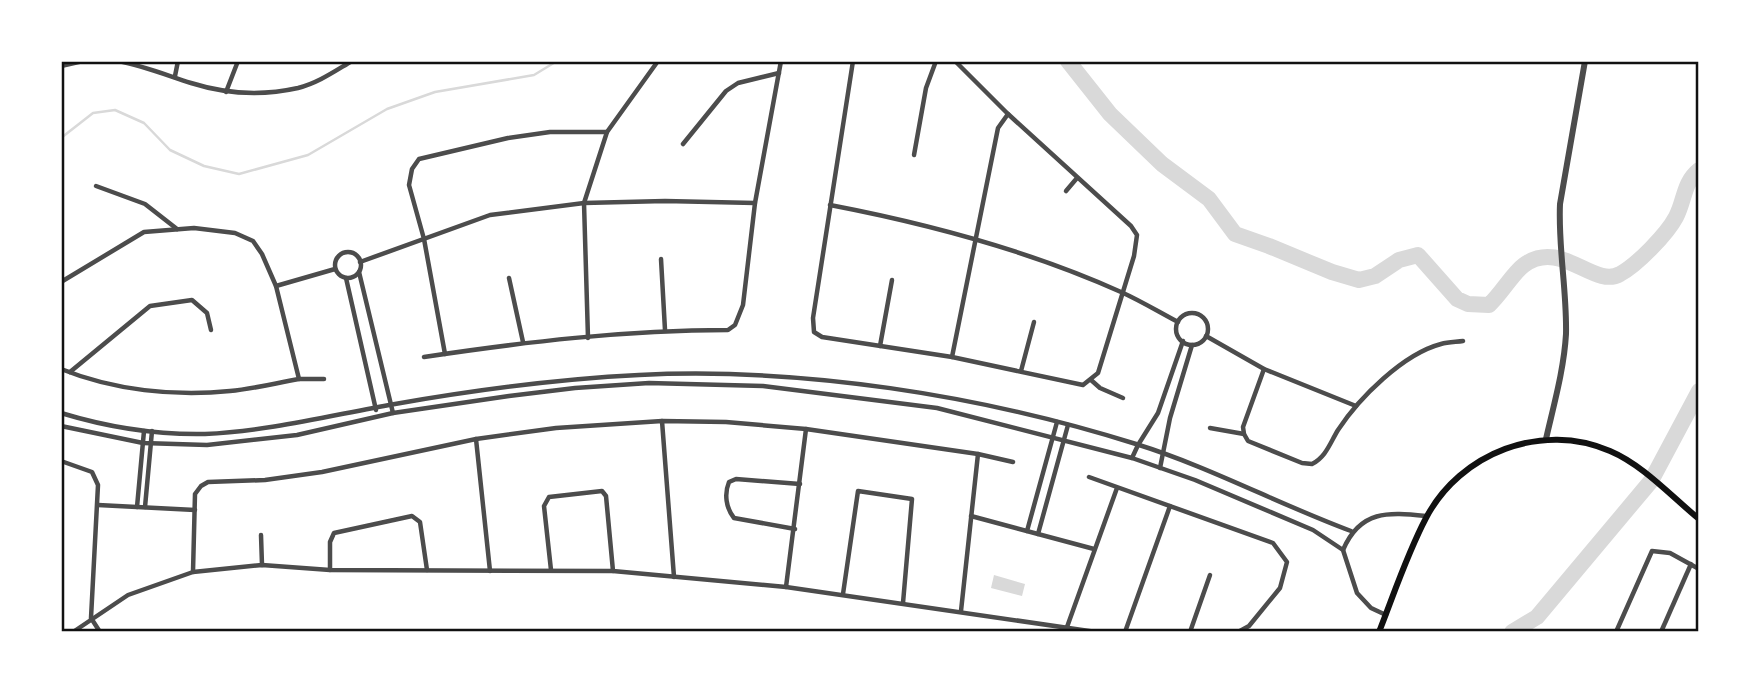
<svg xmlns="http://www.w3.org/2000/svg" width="1760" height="693" font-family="'Zilla Slab',serif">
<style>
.water{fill:#d9d9d9}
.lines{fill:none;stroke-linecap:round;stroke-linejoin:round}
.stream{stroke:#d9d9d9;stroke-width:2.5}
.river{stroke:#d9d9d9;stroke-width:16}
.minor{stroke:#4c4c4c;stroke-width:4.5}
.tertiary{stroke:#4c4c4c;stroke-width:6}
.secondary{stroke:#111;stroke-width:6}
.neatline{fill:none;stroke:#111;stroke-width:2.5}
</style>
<rect width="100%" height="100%" fill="#fff"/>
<!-- water -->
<polygon class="water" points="994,575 1025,584 1022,596 991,588"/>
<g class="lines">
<!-- stream -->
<polyline class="stream" points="61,138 93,113 115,110 144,123 170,150 204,166 239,174 308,155 387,109 435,92 534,75 557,61"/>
<!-- river -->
<g class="river">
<path d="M1068,61L1110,114L1162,164L1209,199L1235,234L1269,246L1332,272L1359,280L1375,276L1399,260L1418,255L1457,299L1468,304L1489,305C1501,294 1513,273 1524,265C1561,238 1594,289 1620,274C1637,265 1667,234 1676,217C1685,200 1683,183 1699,170"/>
<polyline points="1512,632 1537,617 1651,481 1699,391"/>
</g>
<!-- minor -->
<g class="minor">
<path d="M118,61C144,66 166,75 191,83C226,94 262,96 298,88C318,83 335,71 352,61"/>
<polyline points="853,61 813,318 814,332 822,337 952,357 1083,385 1098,373 1134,256 1137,235 1131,226 1008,114 955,61"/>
<polyline points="61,66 83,61"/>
<polyline points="175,76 178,61"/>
<polyline points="226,92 238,61"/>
<polyline points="683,144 726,91 738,83 779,73"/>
<polyline points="914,155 926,88 936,61"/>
<polyline points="96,186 145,204 177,229"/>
<polyline points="1066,191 1077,178"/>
<path d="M830,205C929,224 1028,250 1121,292C1141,301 1159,312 1178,322"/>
<circle cx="348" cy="265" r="13"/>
<polyline points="661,259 665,330"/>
<polyline points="360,262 490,215 584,203 665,201 755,203"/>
<polyline points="359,272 393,413"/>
<polyline points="346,278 376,410"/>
<polyline points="509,278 523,342"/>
<path d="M61,282L144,232L194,228L235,233L253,241L262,254L276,286L299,379C276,383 253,389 230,391C175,397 113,390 61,369"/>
<polyline points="276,286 335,269"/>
<circle cx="1192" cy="329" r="16"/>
<polyline points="1206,336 1264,369 1356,406"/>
<polyline points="588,338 584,203 607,132 658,61"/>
<polyline points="880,346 892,280"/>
<polyline points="445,354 424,239 409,185 412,169 419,159 508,138 550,132 607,132"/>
<path d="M424,357C524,342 626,330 728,330L735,325L743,305L755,203L781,61"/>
<polyline points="952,357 998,128 1008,114"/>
<path d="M1264,369L1243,427L1244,434L1248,441L1302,463L1312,464C1326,457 1330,443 1338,430C1359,398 1403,354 1441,344C1448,342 1456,342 1463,341"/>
<polyline points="1021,371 1034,322"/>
<polyline points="70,372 150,306 192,300 207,313 211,330"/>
<polyline points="299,379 324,379"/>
<polyline points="1091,380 1100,388 1123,398"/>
<path d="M61,413C107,427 157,435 205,434C269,431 332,415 395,404C475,390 557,379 639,375C802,367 980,395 1136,444C1210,467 1278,504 1351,531"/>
<polyline points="662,421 674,577"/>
<polyline points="61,426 143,443 207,445 297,435 393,413 509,396 575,388 649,383 763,386 937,408 1132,458 1195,480 1313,530 1343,550 1357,593 1371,608 1386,615"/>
<polyline points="1210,428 1244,434"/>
<polyline points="476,439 490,571"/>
<polyline points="1132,458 1138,445 1158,413 1183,341"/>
<polyline points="61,461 92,472 98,485 91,618 100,632"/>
<polyline points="1160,468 1170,418 1192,345"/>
<polyline points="1089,477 1273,543 1287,562 1280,588 1249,626 1238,632"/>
<polyline points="98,505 195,510"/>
<polyline points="137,507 144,431"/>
<polyline points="145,507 152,431"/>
<polyline points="971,516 1094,549"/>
<path d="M795,529L734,518C726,508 724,494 729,482L736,479L800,484"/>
<polyline points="1027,531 1057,422"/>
<polyline points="1038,534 1068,425"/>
<polyline points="261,535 262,565"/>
<path d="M1343,550C1360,510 1388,512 1426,516"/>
<polyline points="330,570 330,542 334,533 412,516 420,522 427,570"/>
<polyline points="551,570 544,506 549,497 602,491 606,496 613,571"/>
<polyline points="193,572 195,494 201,486 208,482 265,480 322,472 476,439 556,428 662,421 726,422 806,429 978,454 1013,462"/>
<polyline points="786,587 806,429"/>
<polyline points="843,594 858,491 912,499 903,603"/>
<polyline points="961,611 978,454"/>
<polyline points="1067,627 1117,488"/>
<polyline points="73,632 128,595 193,572 262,565 330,570 613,571 786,587 1096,632"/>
<polyline points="1125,632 1170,506"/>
<polyline points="1190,632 1210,575"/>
<polyline points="1616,632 1652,551 1670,553 1699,569"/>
<polyline points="1661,632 1691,564"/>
</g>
<!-- tertiary -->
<path class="tertiary" d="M1546,439C1554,404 1564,369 1566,334C1567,290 1558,248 1560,204L1585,61"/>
<!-- secondary -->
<path class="secondary" d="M1379,632C1394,594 1407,554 1426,518C1460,453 1542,421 1610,451C1643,465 1671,496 1699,519"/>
</g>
<!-- border -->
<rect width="1760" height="693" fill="none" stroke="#ffffff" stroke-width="126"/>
<rect x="63" y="63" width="1634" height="567" class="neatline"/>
</svg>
